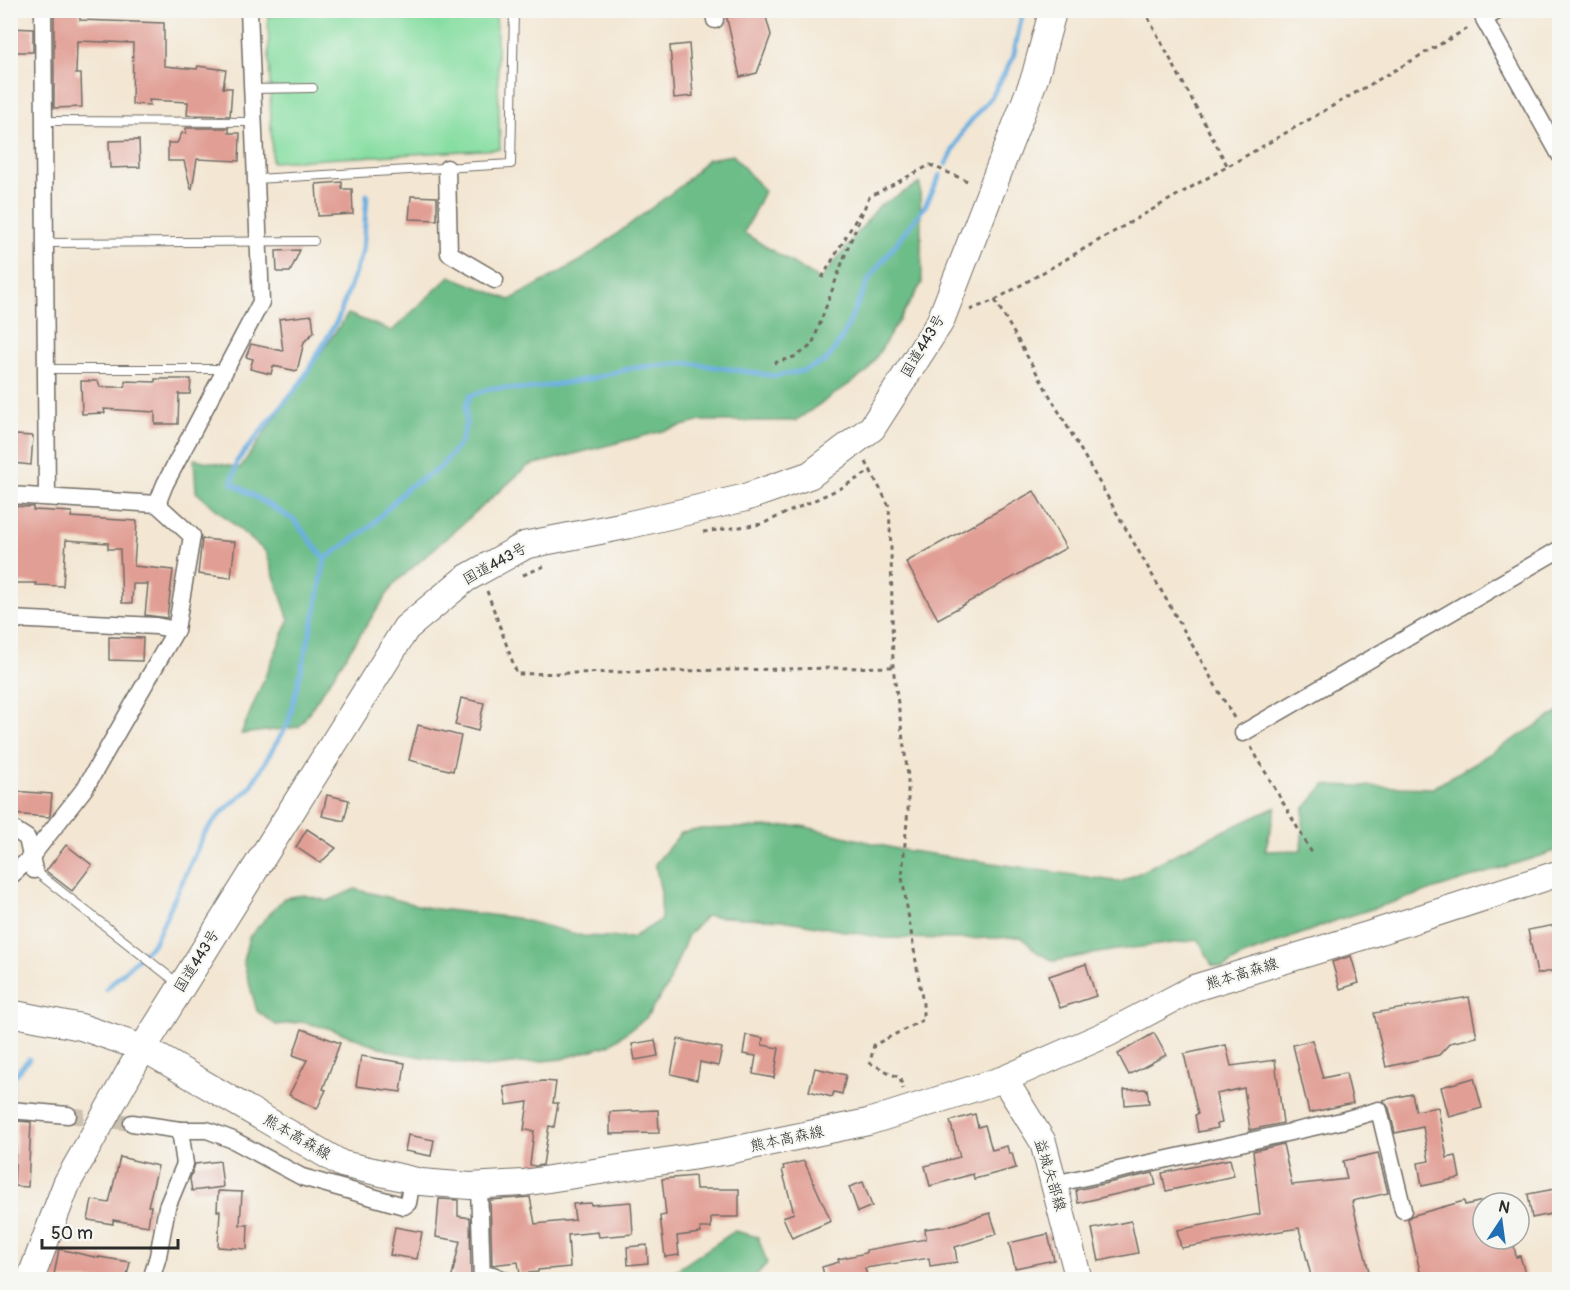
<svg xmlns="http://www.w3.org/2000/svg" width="1570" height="1290" font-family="Pangolin,'Klee One',sans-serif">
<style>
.green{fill:#87dea2;stroke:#598466;stroke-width:1.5}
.forest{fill:#6dbd88;stroke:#4c745a;stroke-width:1.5}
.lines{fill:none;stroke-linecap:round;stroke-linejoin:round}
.stream{stroke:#6aafe0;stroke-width:5}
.building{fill:#e19e94}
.minor-tunnel{stroke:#cbc1b1;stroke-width:16;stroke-dasharray:16 8;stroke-linecap:butt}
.service-casing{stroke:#716c65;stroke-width:10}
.minor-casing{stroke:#716c65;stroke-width:19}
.primary-casing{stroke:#716c65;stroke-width:28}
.trunk-casing{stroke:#716c65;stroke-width:29}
.path{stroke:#716c65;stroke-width:3;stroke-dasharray:4.5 4.5;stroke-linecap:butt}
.service{stroke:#fff;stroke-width:8}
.minor{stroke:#fff;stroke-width:16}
.primary{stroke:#fff;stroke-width:26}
.trunk{stroke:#fff;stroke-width:27}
.labels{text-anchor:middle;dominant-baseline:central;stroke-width:4.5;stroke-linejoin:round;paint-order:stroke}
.street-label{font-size:15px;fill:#2b2b2b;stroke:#f6f6f2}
</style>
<rect width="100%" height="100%" fill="#f6f6f2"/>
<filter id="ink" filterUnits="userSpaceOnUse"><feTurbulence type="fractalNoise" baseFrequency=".0167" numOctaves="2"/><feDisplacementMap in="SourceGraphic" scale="12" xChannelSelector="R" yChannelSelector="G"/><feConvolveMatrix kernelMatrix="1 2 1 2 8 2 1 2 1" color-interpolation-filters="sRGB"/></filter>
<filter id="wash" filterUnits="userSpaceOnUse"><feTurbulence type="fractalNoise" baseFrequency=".008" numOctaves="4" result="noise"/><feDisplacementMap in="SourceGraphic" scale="24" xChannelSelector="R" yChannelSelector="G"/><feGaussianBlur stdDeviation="1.35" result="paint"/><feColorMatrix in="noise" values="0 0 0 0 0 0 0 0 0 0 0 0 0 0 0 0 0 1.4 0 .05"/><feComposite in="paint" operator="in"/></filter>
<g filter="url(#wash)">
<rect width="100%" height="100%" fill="#f3e6d2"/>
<!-- green -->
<polygon class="green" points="307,10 496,11 500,149 272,162 268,16"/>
<!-- forest -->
<g class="forest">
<polygon points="733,155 764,191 744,233 820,280 879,206 920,183 922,283 867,372 795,421 701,421 528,466 394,584 299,727 241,734 289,620 266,552 196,492 194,459 240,468 348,314 392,331 450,276 510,300 582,260 682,185 708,159"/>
<polygon points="1559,712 1559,850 1340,919 1241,957 1223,968 1212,965 1199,940 1116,950 1054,961 1038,953 1021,937 963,939 883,938 783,920 706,916 688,935 667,987 646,1018 609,1045 562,1059 484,1067 393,1052 328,1028 301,1022 276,1025 257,1011 243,961 249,937 284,898 304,895 328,901 355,889 429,908 516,918 583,936 632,938 661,920 661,892 655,864 681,833 702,829 802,826 897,849 1121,882 1193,845 1276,807 1265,851 1301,850 1304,809 1325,785 1433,788"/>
<polygon points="735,1231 758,1237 767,1263 753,1279 663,1279"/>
</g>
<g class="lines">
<!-- stream -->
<g class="stream">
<polyline points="946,164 964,129 992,96 1013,58 1023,10"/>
<polyline points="325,559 294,520 232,483 237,461 302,381 338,319 363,250 367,195"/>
<polyline points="106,989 154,943 204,834 221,813 249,789 288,724 316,609 325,559 370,527 407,488 439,469 461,442 466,424 466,406 470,396 491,388 528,389 590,379 632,368 689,363 775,376 803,371 826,361 841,340 869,279 925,206 940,175"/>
<polyline points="10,1104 13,1077 29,1059"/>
</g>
</g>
<g id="blocks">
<!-- building -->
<g class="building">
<polygon points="54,10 80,11 80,20 164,23 164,66 197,69 198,66 226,70 223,88 232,88 230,116 187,115 188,102 149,100 150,105 132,104 133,43 77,41 76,74 81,74 82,107 54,108"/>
<polygon points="725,10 764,10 771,35 757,73 740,77"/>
<polygon points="10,28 33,29 33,52 10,52"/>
<polygon points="689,44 693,96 674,98 670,46"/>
<polygon points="186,128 229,128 229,133 240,133 239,161 197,159 192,189 191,189 184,161 168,161 168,143 177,143 182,133 186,133"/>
<polygon points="139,140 140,167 110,168 109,141"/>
<polygon points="342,182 342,189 352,189 353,214 318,216 316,184"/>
<polygon points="411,196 437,197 437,220 409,219"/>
<polygon points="300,250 290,272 277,272 276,251"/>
<polygon points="312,315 314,332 304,342 297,371 273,366 271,374 250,369 253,359 246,357 251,344 283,351 279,319"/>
<polygon points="155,379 191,379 190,394 179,394 178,424 155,424 155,412 104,409 105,413 82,414 81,381 98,381 100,387 125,387 125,381 155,382"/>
<polygon points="15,435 33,436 31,465 13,463"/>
<polygon points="1034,491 1066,548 938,619 906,562"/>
<polygon points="10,506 33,507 33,510 72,512 71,517 137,521 134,566 173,570 167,618 145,615 148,584 133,584 132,603 122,603 120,549 108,549 108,543 66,540 63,586 36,585 36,583 10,583"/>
<polygon points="202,539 235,542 231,578 198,574"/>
<polygon points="109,637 143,638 142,661 109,660"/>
<polygon points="461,698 484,703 478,731 455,725"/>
<polygon points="418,725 461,736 453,771 409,760"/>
<polygon points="13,791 52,794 50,815 49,817 11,814"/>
<polygon points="327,795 349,800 344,821 322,816"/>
<polygon points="307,829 336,848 320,863 296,847"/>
<polygon points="66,845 92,865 72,891 46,871"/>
<polygon points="1555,925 1560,945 1560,969 1537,974 1528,930"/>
<polygon points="1351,956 1359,983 1340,989 1332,962"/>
<polygon points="1086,964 1096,996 1060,1008 1049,976"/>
<polygon points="1469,997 1477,1037 1450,1043 1439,1055 1386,1067 1374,1013"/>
<polygon points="302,1029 340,1043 323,1089 326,1090 317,1109 289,1095 307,1060 293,1055"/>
<polygon points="1154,1033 1166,1055 1129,1075 1118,1054"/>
<polygon points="746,1035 763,1038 762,1045 779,1048 774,1078 753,1074 756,1056 743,1054"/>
<polygon points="678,1039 722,1048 718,1066 700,1062 697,1080 671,1074"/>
<polygon points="655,1040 658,1056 635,1060 632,1044"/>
<polygon points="1312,1040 1323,1078 1346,1073 1353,1103 1309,1113 1293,1045"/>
<polygon points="1226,1045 1231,1066 1275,1060 1283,1123 1250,1130 1244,1088 1216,1094 1222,1123 1217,1124 1218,1128 1198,1132 1195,1115 1198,1114 1184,1054"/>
<polygon points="361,1056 405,1063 401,1092 356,1086"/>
<polygon points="815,1068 846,1075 842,1094 834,1092 832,1097 809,1091"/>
<polygon points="1474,1078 1482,1108 1449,1117 1441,1087"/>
<polygon points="543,1081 556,1082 553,1103 558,1103 554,1127 549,1126 543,1165 535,1166 530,1165 534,1131 524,1130 528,1102 507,1105 504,1087"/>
<polygon points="1147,1089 1149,1103 1125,1105 1124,1090"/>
<polygon points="1412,1094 1416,1111 1438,1107 1447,1158 1456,1156 1460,1178 1422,1186 1418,1163 1429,1161 1423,1127 1395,1133 1389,1108 1383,1100"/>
<polygon points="658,1110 659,1133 610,1134 610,1112"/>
<polygon points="975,1114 978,1127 985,1125 992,1150 1007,1146 1009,1153 1012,1153 1016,1168 974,1179 973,1174 930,1186 925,1166 960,1157 950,1121"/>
<polygon points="17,1121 31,1122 28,1187 14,1186"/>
<polygon points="408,1135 434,1140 431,1156 405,1151"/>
<polygon points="1283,1144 1292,1185 1347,1179 1343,1161 1378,1153 1388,1193 1352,1201 1371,1280 1312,1280 1299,1228 1181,1248 1177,1230 1260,1214 1253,1151"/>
<polygon points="120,1157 158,1166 148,1206 151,1206 148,1226 113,1220 113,1224 88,1220 92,1200 109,1203"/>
<polygon points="1230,1159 1234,1176 1166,1191 1162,1173"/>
<polygon points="220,1161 223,1187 192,1191 190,1179 195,1164"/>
<polygon points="804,1161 831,1221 792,1238 783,1217 794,1213 782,1170 784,1169 783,1166"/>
<polygon points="1153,1173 1156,1185 1078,1203 1076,1190"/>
<polygon points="695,1176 696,1189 739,1189 739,1217 711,1217 711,1228 700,1228 701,1233 677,1236 679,1255 665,1257 660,1216 666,1215 662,1179"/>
<polygon points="863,1182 872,1206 858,1212 849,1187"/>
<polygon points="1560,1188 1560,1219 1551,1214 1532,1218 1528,1194"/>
<polygon points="218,1191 242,1192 240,1225 248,1225 247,1249 218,1247 220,1211 217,1211"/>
<polygon points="530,1197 535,1224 575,1220 573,1204 591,1203 591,1205 631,1202 633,1234 599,1237 598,1232 568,1235 570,1267 538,1270 538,1272 520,1274 518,1262 492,1265 490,1200"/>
<polygon points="439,1199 458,1200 458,1216 470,1218 471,1280 451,1280 460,1241 436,1237"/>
<polygon points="1464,1201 1465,1205 1483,1201 1483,1239 1513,1239 1516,1257 1520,1256 1526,1277 1515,1280 1422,1280 1408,1219 1411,1216"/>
<polygon points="990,1213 997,1234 955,1247 957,1262 930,1266 929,1258 865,1268 868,1280 825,1279 822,1267 839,1262 838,1259 866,1253 866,1250 926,1239 925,1229 948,1226"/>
<polygon points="1131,1221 1138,1253 1099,1261 1092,1229"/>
<polygon points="395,1227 422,1232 417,1259 390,1255"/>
<polygon points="1048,1234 1054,1260 1015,1268 1009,1243"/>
<polygon points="647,1245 648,1263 628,1265 627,1247"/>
<polygon points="59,1249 99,1258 99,1257 130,1262 126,1280 53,1280"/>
</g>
</g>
</g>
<g filter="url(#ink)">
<use href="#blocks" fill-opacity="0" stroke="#716c65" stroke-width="1.5"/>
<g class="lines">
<!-- minor-tunnel -->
<polyline class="minor-tunnel" points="68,1115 132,1123"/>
<!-- service casing -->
<g class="service-casing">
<g id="service">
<polyline points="252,89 313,88"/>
<polyline points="44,121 254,122"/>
<polyline points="256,179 511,164 514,10"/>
<polyline points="45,243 314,241"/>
<polyline points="46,369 225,369"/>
<polyline points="34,870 180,985"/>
</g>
</g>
<!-- minor casing -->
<g class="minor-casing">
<g id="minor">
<polyline points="43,10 47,497"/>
<polyline points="714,10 715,20"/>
<polyline points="1499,10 1484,19 1560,155"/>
<polyline points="447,168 449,253 495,280"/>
<polyline points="10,495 157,504 192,536 176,630 85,788 30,858 10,877"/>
<polyline points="157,504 165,484 261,302 249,10"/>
<polyline points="10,619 156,626 176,630"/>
<polyline points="1243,733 1560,549"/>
<polyline points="10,827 27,838 34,870"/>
<polyline points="10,1110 68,1115"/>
<polyline points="132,1123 180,1130 207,1130 233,1140 302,1177 404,1206 408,1203 412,1180"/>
<polyline points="1054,1184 1341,1121 1379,1110 1403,1210"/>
<polyline points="479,1186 482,1280"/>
<polyline points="483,1277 493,1275 504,1280"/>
<polyline points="151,1280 158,1256 167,1207 185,1164 180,1130"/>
</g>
</g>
<!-- primary casing -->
<g class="primary-casing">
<g id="primary">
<polyline points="10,1013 81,1027 143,1048 342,1164 421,1182 470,1186 523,1183 723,1152 868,1122 1004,1079 1109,1033 1194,988 1371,934 1560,873"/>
<polyline points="1004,1079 1043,1142 1079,1280"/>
</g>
</g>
<!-- trunk casing -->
<g class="trunk-casing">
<polyline id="trunk" points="30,1280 67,1183 143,1048 406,628 465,579 526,545 628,525 744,498 810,475 872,428 940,322 1035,77 1053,10"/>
</g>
<!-- path -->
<g class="path">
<polyline points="1144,10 1228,167"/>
<polyline points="822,278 862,209"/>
<polyline points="995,300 1234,718"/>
<polyline points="970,310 995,300 1470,27"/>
<polyline points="774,363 797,356 812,345 848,247 869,197 930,165 970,182"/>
<polyline points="866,462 889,506 891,549 893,667 908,776 908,809 902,877 923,1004 923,1020 874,1045 870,1063 900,1078 903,1089"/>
<polyline points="703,532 762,524 841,488 872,470"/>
<polyline points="523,575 547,565"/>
<polyline points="487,591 517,674 893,667"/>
<polyline points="1251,747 1312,853"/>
</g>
<!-- service -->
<use href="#service" class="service"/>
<!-- minor -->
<use href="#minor" class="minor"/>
<!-- primary -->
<use href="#primary" class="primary"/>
<!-- trunk -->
<use href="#trunk" class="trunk"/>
</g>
</g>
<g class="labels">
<!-- street labels -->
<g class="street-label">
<text transform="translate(923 346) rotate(-59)">国道443号</text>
<text transform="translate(495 564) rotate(-29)">国道443号</text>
<text transform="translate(197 961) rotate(-58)">国道443号</text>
<text transform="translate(1242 974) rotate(-17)">熊本高森線</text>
<text transform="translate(297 1137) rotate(30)">熊本高森線</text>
<text transform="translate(787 1139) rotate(-12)">熊本高森線</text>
<text transform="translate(1050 1175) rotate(73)">益城矢部線</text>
</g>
</g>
<!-- margin -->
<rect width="1570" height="1290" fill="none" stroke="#f6f6f2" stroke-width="36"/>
<!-- north arrow -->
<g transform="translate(1501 1221) rotate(13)"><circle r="28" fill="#f6f6f2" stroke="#a5a5a2" stroke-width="1.5"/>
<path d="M0-4.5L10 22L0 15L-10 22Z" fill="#1f6fb2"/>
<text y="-9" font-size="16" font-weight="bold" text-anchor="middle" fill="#2b2b2b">N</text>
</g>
<!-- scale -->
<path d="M42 1239v9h136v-9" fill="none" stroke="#2b2b2b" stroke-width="3"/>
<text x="51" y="1239" font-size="18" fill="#2b2b2b" stroke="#f6f6f2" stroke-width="4.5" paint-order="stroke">50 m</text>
</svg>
